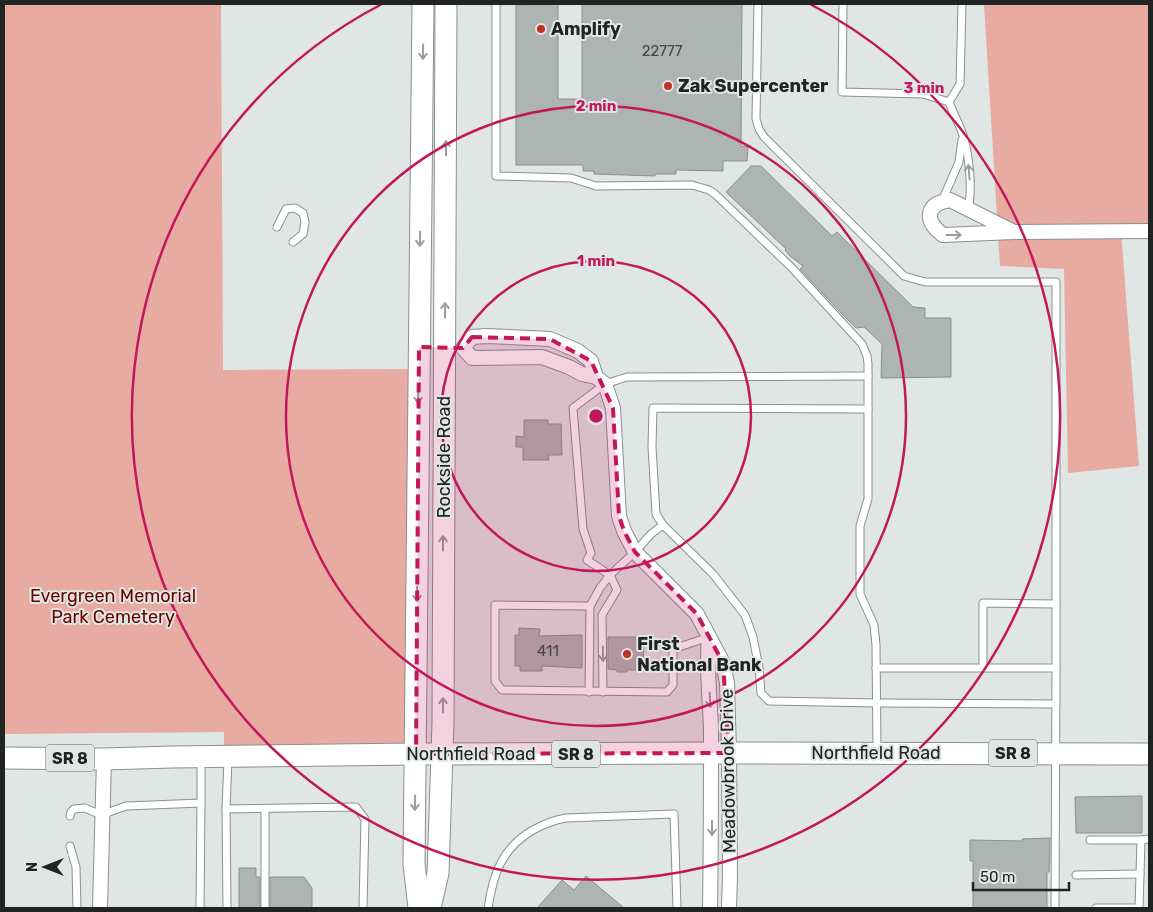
<svg xmlns="http://www.w3.org/2000/svg" width="1153" height="912" font-family="Rubik,sans-serif">
<style>
.green{fill:#e8aba1}
.building{fill:#adb4b1;stroke:#8a918d}
.lines{fill:none;stroke-linecap:round;stroke-linejoin:round}
.lane-casing{stroke:#89908d;stroke-width:9}
.street-casing{stroke:#89908d;stroke-width:16}
.primary-casing{stroke:#89908d;stroke-width:23}
.lane{stroke:#fff;stroke-width:7}
.street{stroke:#fff;stroke-width:14}
.primary{stroke:#fff;stroke-width:21}
.oneway{stroke:#9c9c9c}
.marked{fill:#c2185b;fill-opacity:0.2;stroke:#c2185b;stroke-width:4;stroke-dasharray:10 6;stroke-linejoin:round}
.ring{fill:none;stroke:#c2185b;stroke-width:2.5}
.poi-dot{fill:#be3123;stroke:#dfe6e3;stroke-width:2}
.labels{text-anchor:middle;dominant-baseline:central;stroke-width:4;stroke-linejoin:round;paint-order:stroke}
.number-label{font-size:15px;fill:#454846}
.shield{fill:#dfe6e3;stroke:#5b5e5d;stroke-width:1}
.shield-label{font-size:16px;font-weight:bold;fill:#222423}
.poi-label{font-size:18px;font-weight:bold;fill:#222423;stroke:#dfe6e3;text-anchor:start}
.street-label{font-size:18px;fill:#222423;stroke:#dfe6e3}
.park-label{font-size:18px;fill:#680300;stroke:#dfe6e3}
.centre{fill:#c2185b;stroke:#dfe6e3;stroke-width:2.5}
.ring-label{font-size:15px;text-anchor:middle;font-weight:bold;fill:#c2185b;stroke:#dfe6e3;stroke-width:4;stroke-linejoin:round;paint-order:stroke}
</style>
<rect width="100%" height="100%" fill="#dfe6e3"/>
<!-- green -->
<g class="green">
<polygon points="4,4 221,4 223,370 418,369 416,754 224,757 224,732 4,734"/>
<polygon points="984,4 1149,4 1149,231 1121,231 1139,466 1068,473 1064,269 1000,266"/>
</g>
<!-- building -->
<g class="building">
<polygon points="558,4 558,99 582,99 582,4 742,4 741,146 748,147 747,161 723,161 723,171 676,170 676,174 655,174 655,176 594,174 594,171 583,171 583,165 516,165 516,5"/>
<polygon points="751,166 761,166 832,236 837,232 913,307 925,308 925,318 951,318 951,377 881,378 882,344 864,327 856,328 841,313 800,269 803,266 790,256 785,250 786,249 726,192"/>
<polygon points="524,420 548,420 548,424 561,424 562,455 548,455 549,460 523,460 523,447 516,447 516,436 524,437"/>
<polygon points="519,628 540,629 539,636 582,635 582,668 542,666 542,671 520,671 520,666 515,666 515,635 519,635"/>
<polygon points="608,637 644,637 643,670 627,670 627,672 617,672 617,670 608,669"/>
<polygon points="1142,796 1142,833 1076,833 1075,797"/>
<polygon points="1050,838 1049,872 1047,872 1047,908 973,908 973,861 970,861 970,840 1023,841 1022,839"/>
<polygon points="239,868 256,868 256,877 260,877 260,908 239,908"/>
<polygon points="586,876 624,908 537,908 562,880 574,890"/>
<polygon points="270,877 304,877 312,888 312,908 270,908"/>
</g>
<g class="lines">
<!-- lane casing -->
<g class="lane-casing">
<g id="lane">
<polyline points="496,4 496,176 571,178 596,186 692,185 709,190 715,194 791,267 862,344 867,356 868,364 868,499 860,526 860,594 874,625 876,645 877,750"/>
<polyline points="758,4 756,119 759,129 764,137 904,276 925,282 1056,282 1056,604"/>
<path d="M843,4L842,92L923,94L949,102C953,113 959,123 963,135C969,155 973,189 968,209"/>
<polyline points="949,102 960,84 962,4"/>
<polyline points="942,201 959,162 962,140"/>
<polyline points="277,227 286,209 295,208 303,213 305,222 303,234 293,242"/>
<polyline points="868,409 653,408 652,447 656,514 663,525 713,574 745,615 753,637 759,668 761,693 769,701 877,703 1056,704"/>
<polyline points="663,525 651,534 635,552 610,575 587,560 591,553 583,529 573,408 605,384 627,377 868,376"/>
<polyline points="590,606 495,605 495,681 502,690 667,692 673,685 673,649 709,637"/>
<polyline points="876,668 1056,668 1055,908"/>
<polyline points="983,668 983,603 1056,604 1056,668"/>
<polyline points="589,692 590,606 600,588 610,575 617,590 602,615 603,692"/>
<polyline points="226,809 356,807 365,819 363,908"/>
<polyline points="265,809 265,908"/>
<polyline points="70,816 71,812 74,809 85,808 101,815 126,806 201,803 201,760"/>
<polyline points="1090,840 1141,840"/>
<polyline points="70,846 76,867 77,908"/>
<polyline points="1076,875 1140,874"/>
<polyline points="200,908 201,803"/>
<polyline points="227,908 226,809 228,759"/>
<path d="M488,908C493,874 502,848 533,830C544,824 553,820 566,818L674,814L677,908"/>
<polyline points="1096,908 1139,908 1141,840 1149,839"/>
</g>
</g>
<!-- street casing -->
<g class="street-casing">
<g id="street">
<path d="M1014,232L950,200C925,204 924,221 943,235L1014,232L1149,231"/>
<polygon points="487,336 550,339 578,351 591,361 596,377 582,374 569,367 542,357 472,358 463,348 472,337"/>
<polyline points="596,377 605,384 613,408 619,516 624,531 635,552 697,614 723,663 727,683 729,753 730,875 729,908"/>
<path d="M709,637C706,668 710,698 711,729C711,789 711,848 710,908"/>
<polyline points="100,908 104,759"/>
</g>
</g>
<!-- primary casing -->
<g class="primary-casing">
<g id="primary">
<polyline points="4,758 104,759 172,757 416,754 711,753 1149,754"/>
<polyline points="419,908 414,864 423,4"/>
<polyline points="430,908 438,873 443,723 446,4"/>
</g>
</g>
<!-- lane -->
<use href="#lane" class="lane"/>
<!-- street -->
<use href="#street" class="street"/>
<!-- primary -->
<use href="#primary" class="primary"/>
</g>
<!-- one-way arrows -->
<defs><path id="oneway-shaft" d="M-6 0H5M1.5-3L5.5 0L1.5 3" fill="none" stroke-width="1.6" stroke-linecap="round" stroke-linejoin="round" transform="scale(1.25)"/></defs>
<g class="oneway">
<use href="#oneway-shaft" transform="translate(423 52) rotate(91)"/>
<use href="#oneway-shaft" transform="translate(446 148) rotate(-90)"/>
<use href="#oneway-shaft" transform="translate(969 172) rotate(-95)"/>
<use href="#oneway-shaft" transform="translate(954 235)"/>
<use href="#oneway-shaft" transform="translate(420 239) rotate(91)"/>
<use href="#oneway-shaft" transform="translate(445 310) rotate(-90)"/>
<use href="#oneway-shaft" transform="translate(418 396) rotate(90)"/>
<use href="#oneway-shaft" transform="translate(443 543) rotate(-90)"/>
<use href="#oneway-shaft" transform="translate(417 594) rotate(90)"/>
<use href="#oneway-shaft" transform="translate(603 654) rotate(89)"/>
<use href="#oneway-shaft" transform="translate(710 700) rotate(87)"/>
<use href="#oneway-shaft" transform="translate(443 705) rotate(-90)"/>
<use href="#oneway-shaft" transform="translate(415 803) rotate(91)"/>
<use href="#oneway-shaft" transform="translate(712 828) rotate(90)"/>
</g>
<!-- marked area -->
<path class="marked" d="M472,337L550,339L591,361L613,408L619,516L624,531L635,552L697,614L723,663L729,753L416,754L419,347L463,348Z"/>
<!-- distance rings -->
<g class="ring">
<circle cx="596" cy="416" r="155"/>
<circle cx="596" cy="416" r="310"/>
<path d="M810 4A464 464 0 1 1 382 4"/>
</g>
<!-- markers -->
<g class="poi-dot">
<circle cx="541" cy="29" r="5"/>
<circle cx="668" cy="86" r="5"/>
<circle cx="627" cy="654" r="5"/>
</g>
<g class="labels">
<!-- number labels -->
<g class="number-label">
<text x="662" y="51">22777</text>
<text x="548" y="651">411</text>
</g>
<!-- shield labels -->
<g class="shield">
<rect x="989" y="739.5" width="48" height="27" rx="4"/>
<rect x="552" y="740.5" width="48" height="27" rx="4"/>
<rect x="46" y="744.5" width="48" height="27" rx="4"/>
</g>
<g class="shield-label">
<text x="1013" y="753">SR 8</text>
<text x="576" y="754">SR 8</text>
<text x="70" y="758">SR 8</text>
</g>
<!-- poi labels -->
<g class="poi-label">
<text x="551" y="29">Amplify</text>
<text x="678" y="86">Zak Supercenter</text>
<text x="637" y="644">First<tspan x="637" dy="21">National Bank</tspan></text>
</g>
<!-- street labels -->
<g class="street-label">
<text transform="translate(444 457) rotate(-90)">Rockside Road</text>
<text x="876" y="753">Northfield Road</text>
<text x="471" y="754">Northfield Road</text>
<text transform="translate(728 771) rotate(-91)">Meadowbrook Drive</text>
</g>
<!-- park labels -->
<g class="park-label">
<text x="113" y="596">Evergreen Memorial<tspan x="113" dy="21">Park Cemetery</tspan></text>
</g>
</g>
<circle cx="596" cy="416" r="8" class="centre"/>
<g class="ring-label">
<text x="924" y="93">3 min</text>
<text x="596" y="111">2 min</text>
<text x="596" y="266">1 min</text>
</g>
<!-- border -->
<rect width="1153" height="912" fill="none" stroke="#222423" stroke-width="10"/>
<!-- north arrow -->
<g transform="translate(45 867) rotate(270)" stroke="#dfe6e3" stroke-width="4" paint-order="stroke">
<path d="M0-4L9 19L0 12L-9 19Z" fill="#222423"/>
<text y="-8" font-size="14" font-weight="bold" text-anchor="middle" fill="#222423">N</text>
</g>
<!-- scale -->
<path d="M973 882v8h96v-8" fill="none" stroke="#222423" stroke-width="2.5"/>
<text x="980" y="882" font-size="15" fill="#222423" stroke="#dfe6e3" stroke-width="4" paint-order="stroke">50 m</text>
</svg>
